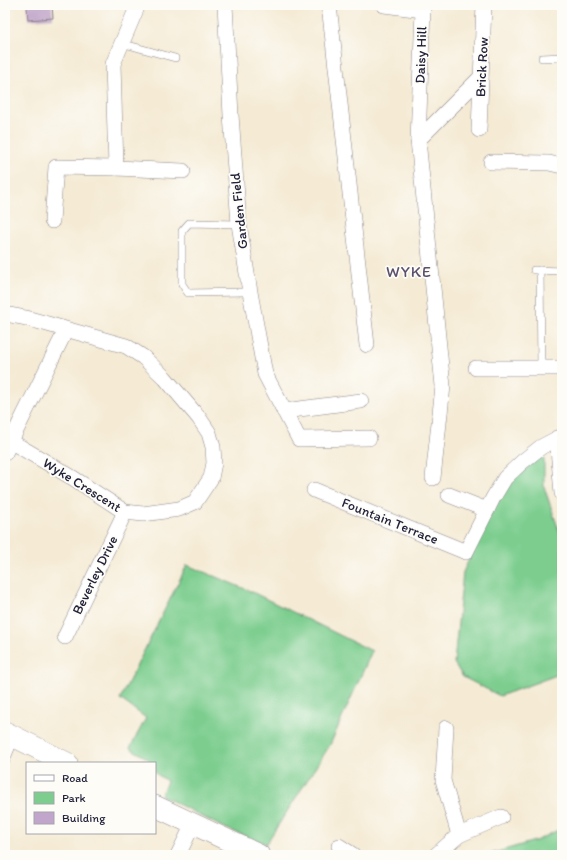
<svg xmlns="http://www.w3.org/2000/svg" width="567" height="860" font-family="Itim,sans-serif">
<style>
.green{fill:#7ccd8e;stroke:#4f7864}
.building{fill:#c1a5ca}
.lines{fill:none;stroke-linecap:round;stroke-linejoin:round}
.lane-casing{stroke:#8c8688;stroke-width:8}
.street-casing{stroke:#8c8688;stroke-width:16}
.secondary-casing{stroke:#8c8688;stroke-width:22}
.lane{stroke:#fff;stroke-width:7}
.street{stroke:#fff;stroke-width:15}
.secondary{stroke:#fff;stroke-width:21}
.labels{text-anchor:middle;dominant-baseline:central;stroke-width:3.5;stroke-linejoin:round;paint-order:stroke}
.street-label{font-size:14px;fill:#22223b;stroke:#fdfcf7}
.quarter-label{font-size:16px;letter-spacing:1px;fill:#5a506d;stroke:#fdfcf7}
</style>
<rect width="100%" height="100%" fill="#fdfcf7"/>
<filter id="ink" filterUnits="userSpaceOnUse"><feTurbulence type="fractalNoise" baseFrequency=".025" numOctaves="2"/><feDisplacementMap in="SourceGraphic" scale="8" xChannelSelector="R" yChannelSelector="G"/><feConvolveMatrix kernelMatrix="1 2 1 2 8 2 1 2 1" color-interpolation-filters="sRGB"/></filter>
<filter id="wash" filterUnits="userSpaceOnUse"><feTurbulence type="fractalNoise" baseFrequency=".012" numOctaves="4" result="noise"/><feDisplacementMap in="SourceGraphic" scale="16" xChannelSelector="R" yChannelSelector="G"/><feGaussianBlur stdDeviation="0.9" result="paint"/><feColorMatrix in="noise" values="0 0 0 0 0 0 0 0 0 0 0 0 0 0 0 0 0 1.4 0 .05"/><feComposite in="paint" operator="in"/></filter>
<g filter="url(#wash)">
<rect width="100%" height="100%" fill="#f5ebd5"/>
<!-- green -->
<g class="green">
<polygon points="541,457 544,459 544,487 562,539 562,673 500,696 463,677 454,663 463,572 493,509 511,479"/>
<polygon points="187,565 250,591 372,651 330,745 266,844 222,827 161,795 167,781 155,773 155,763 148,763 150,760 130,748 146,718 120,699"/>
<polygon points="562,828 562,855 487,855 538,840"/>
</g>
<g id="blocks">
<!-- building -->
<polygon class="building" points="27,5 52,5 53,18 28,20"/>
</g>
</g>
<g filter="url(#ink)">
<use href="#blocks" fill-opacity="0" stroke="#8c8688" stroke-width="1"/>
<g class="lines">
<!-- lane casing -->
<g class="lane-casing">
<g id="lane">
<polyline points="121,43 175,58"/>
<polyline points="542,58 562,57"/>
<polyline points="239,224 189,223 182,231 182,284 188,293 243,292"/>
<polyline points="534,270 562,271"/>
<polyline points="540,270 541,368"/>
<polyline points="5,763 15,739"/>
</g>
</g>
<!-- street casing -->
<g class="street-casing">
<g id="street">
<polyline points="138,5 113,64 116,168 183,171"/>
<polyline points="225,5 231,115 239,224 250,292 265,374 299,439 369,438"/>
<polyline points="329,5 367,345"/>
<polyline points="384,5 423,10 418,140"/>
<polyline points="479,130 484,5"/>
<polyline points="491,162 549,163 562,166"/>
<polyline points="52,221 56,167 116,168"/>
<polyline points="5,314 26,318 126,346 143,357 165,378 199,418 209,433 213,447 214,463 211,478 195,502 179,509 143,514 125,512 73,478 10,441"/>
<polyline points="476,368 562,368"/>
<polyline points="284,411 361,401"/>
<polyline points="557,438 562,493"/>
<polyline points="5,453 66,330"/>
<polyline points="433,478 443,386 418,140 481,77"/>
<polyline points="314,490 466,552 493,498 505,478 522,462 541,447 562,436"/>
<polyline points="449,495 487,510"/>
<polyline points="65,637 125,512"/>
<polyline points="459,835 501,817"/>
<polyline points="339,846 353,855"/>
<polyline points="178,855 193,824"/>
<polyline points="436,855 459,835 443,780 446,728"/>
</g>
</g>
<!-- secondary casing -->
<g class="secondary-casing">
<g id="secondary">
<polyline points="5,732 67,763"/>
<polyline points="155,806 259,855"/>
</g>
</g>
<!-- lane -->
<use href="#lane" class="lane"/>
<!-- street -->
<use href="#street" class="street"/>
<!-- secondary -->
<use href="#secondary" class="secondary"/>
</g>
</g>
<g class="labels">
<!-- street labels -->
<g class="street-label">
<text transform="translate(421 55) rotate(-88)">Daisy Hill</text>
<text transform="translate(482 67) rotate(-87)">Brick Row</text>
<text transform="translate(239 211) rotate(-96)">Garden Field</text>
<text transform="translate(82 485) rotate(32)">Wyke Crescent</text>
<text transform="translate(390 521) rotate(22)">Fountain Terrace</text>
<text transform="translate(95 575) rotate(-64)">Beverley Drive</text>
</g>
<!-- quarter labels -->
<g class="quarter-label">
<text x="409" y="271">WYKE</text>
</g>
</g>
<!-- margin -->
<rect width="567" height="860" fill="none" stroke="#fdfcf7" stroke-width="20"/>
<!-- legend -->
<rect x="26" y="762" width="130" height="72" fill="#fdfcf7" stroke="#a5a5ac"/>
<rect x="34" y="775" width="20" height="6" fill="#ffffff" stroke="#a5a5ac"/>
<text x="62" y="782" font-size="12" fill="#22223b">Road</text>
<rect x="34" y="792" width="20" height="12" fill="#7ccd8e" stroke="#a5a5ac"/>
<text x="62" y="802" font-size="12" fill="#22223b">Park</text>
<rect x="34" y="812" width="20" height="12" fill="#c1a5ca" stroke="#a5a5ac"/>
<text x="62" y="822" font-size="12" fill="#22223b">Building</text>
</svg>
